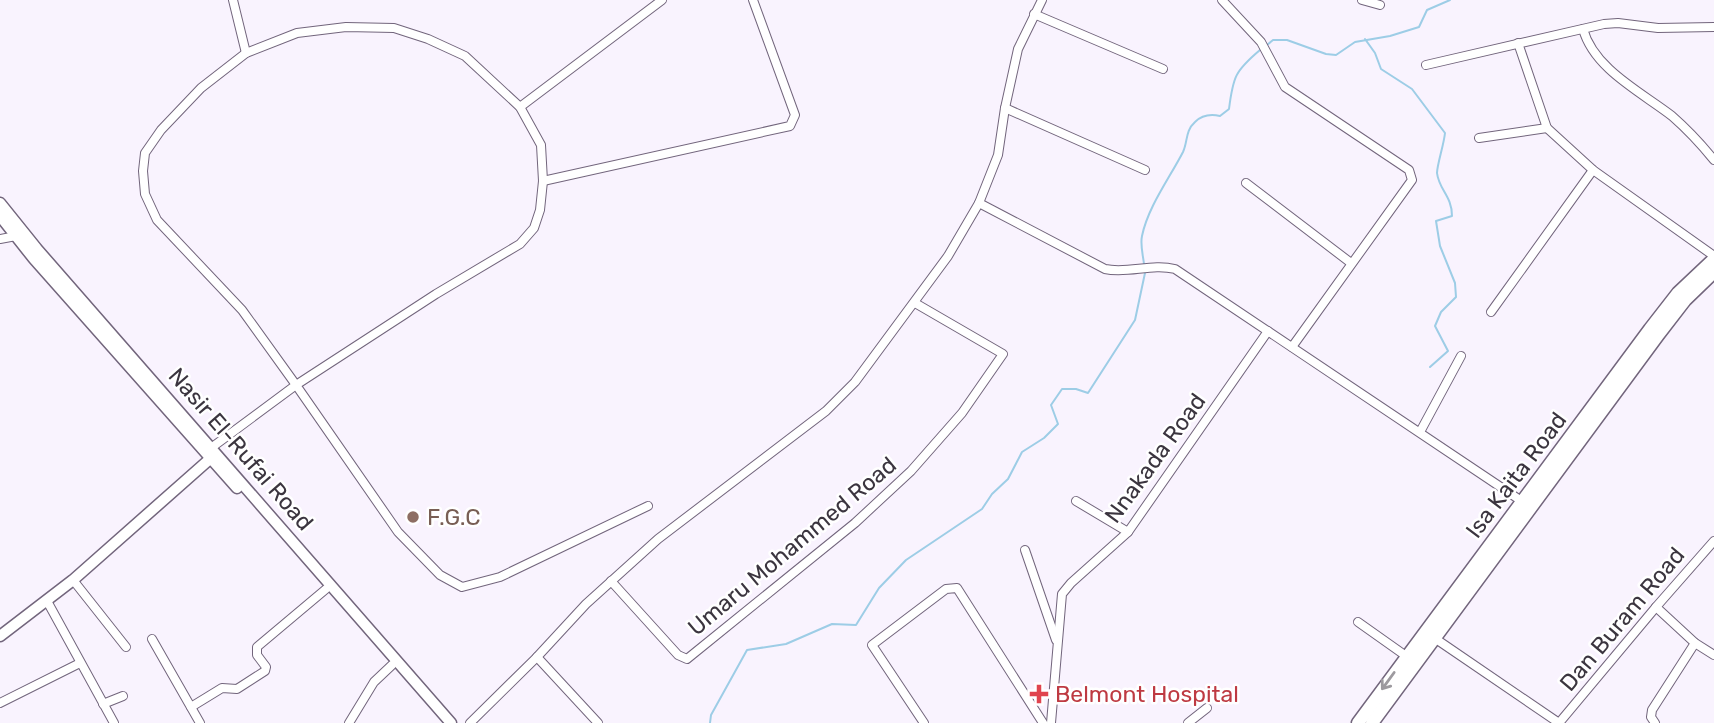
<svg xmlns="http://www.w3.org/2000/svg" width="1714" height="723" font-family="Rubik,sans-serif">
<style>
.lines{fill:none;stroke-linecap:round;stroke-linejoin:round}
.stream{stroke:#9dcde6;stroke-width:2}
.street-casing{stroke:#72657c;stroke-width:10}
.secondary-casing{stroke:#72657c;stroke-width:13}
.primary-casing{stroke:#72657c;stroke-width:15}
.street{stroke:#fff;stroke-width:8}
.secondary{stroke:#fff;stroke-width:10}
.primary{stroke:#fff;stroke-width:12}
.oneway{stroke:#9d9a9f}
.education-dot{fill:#8d6e63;stroke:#fff;stroke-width:2.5}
.health-dot{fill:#e0444e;stroke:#fff;stroke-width:2.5}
.labels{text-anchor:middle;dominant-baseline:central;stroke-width:5;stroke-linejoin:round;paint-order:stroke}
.street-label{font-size:23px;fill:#3b353f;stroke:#fff}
.education-label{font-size:23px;fill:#785e54;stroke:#fff;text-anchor:start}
.health-label{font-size:23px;fill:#be3a42;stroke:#fff;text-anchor:start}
</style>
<rect width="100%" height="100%" fill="#f9f3fe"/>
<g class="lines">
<!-- stream -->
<g class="stream">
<path d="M1365,39L1375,53L1381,69L1412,89L1445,133C1444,144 1437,165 1437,173C1439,190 1452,196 1452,216L1436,221L1440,246L1455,283L1456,297L1441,312L1435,326L1448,351L1430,367"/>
<polyline points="1267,45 1273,40 1287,40 1326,54 1336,55 1355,42 1390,36 1419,27 1427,10 1450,0"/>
<path d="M1144,264C1143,255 1140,245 1142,236C1148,207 1169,179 1183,152C1188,141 1185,131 1195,122C1202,115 1211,114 1220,116L1229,109C1233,77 1235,71 1260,50"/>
<polyline points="710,723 711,715 747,650 786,644 832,624 856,625 879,588 906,560 982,509 992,494 1008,479 1022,452 1044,438 1058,424 1051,405 1062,389 1076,389 1088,393 1135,320 1145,273"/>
</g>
<!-- street casing -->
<g class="street-casing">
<g id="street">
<polyline points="233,0 246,53"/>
<polyline points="1222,0 1261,42 1285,87 1409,170 1412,180 1292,347"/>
<polyline points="1362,0 1380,5"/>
<polyline points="1034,14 1163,69"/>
<path d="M1583,29C1594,69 1641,92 1672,116C1688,130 1701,144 1714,160"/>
<polyline points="1518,43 1547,128 1593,170 1714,256"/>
<polyline points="1426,65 1604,24 1618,23 1658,28 1714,27"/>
<polyline points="520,107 662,0"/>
<polyline points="1005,108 1145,170"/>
<polyline points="1479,138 1547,128"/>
<polyline points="543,181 790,126 795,115 753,0"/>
<polyline points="1246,183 1351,263"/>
<path d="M979,203L1105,269C1128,274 1152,263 1175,269L1523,502"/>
<polyline points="0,239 16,236"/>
<polyline points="1491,312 1593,170"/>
<polyline points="1420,432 1461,356"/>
<polyline points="211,448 296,385 436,294 520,244 534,228 540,210 543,181 541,145 520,107 465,56 428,39 394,28 346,27 297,33 246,53 201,88 161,130 145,153 143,171 145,194 157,220 242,310 296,385 398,532 440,575 462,587 500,577 648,506"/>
<polyline points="1076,501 1128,532"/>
<polyline points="1025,550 1056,640"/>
<polyline points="73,580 126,647"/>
<polyline points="611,581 678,655 687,659 855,523 911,471 962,413 1003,354 915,303"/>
<polyline points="47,601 114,723"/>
<polyline points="1656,607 1695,643 1714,655"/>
<polyline points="1358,622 1406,656"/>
<polyline points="1433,637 1559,723"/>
<polyline points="152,639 200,723"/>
<polyline points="537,657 598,723"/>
<polyline points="0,703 80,663"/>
<polyline points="103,704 123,696"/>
<polyline points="191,707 222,688 237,689 265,671 266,667 257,655 257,647 326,589"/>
<polyline points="349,723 374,682 392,665"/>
<polyline points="470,723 537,657 586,604 658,539 826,411 855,382 948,256 979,203 998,155 1005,108 1018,49 1042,0"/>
<polyline points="924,723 872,645 946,589 957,588 1043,723"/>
<polyline points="1051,723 1062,594 1071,583 1128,532 1268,331"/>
<polyline points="1188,723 1207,708"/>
<polyline points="1559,723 1656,607 1714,541"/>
<polyline points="1655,723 1651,717 1652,710 1695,643"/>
</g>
</g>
<!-- secondary casing -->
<g class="secondary-casing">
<g id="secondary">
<polyline points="0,203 37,249 451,723"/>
<polyline points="0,216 34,259 237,488"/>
<polyline points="0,636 73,580 211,458"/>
</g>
</g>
<!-- primary casing -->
<g class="primary-casing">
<g id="primary">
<polyline points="1358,723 1650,329 1678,293 1714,259"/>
<polyline points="1372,723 1658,335 1685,300 1714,272"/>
</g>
</g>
<!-- street -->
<use href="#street" class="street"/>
<!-- secondary -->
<use href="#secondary" class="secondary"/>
<!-- primary -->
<use href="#primary" class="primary"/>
</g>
<!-- one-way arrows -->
<defs><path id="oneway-shaft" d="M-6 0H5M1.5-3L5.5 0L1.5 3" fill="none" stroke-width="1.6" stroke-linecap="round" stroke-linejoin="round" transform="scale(1.75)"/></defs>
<use class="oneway" href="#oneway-shaft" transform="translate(1388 681) rotate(126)"/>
<!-- markers -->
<circle class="education-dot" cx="413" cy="517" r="7"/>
<path class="health-dot" d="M1035.5 683.5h7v7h7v7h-7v7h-7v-7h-7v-7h7z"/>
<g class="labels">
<!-- street labels -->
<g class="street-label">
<text transform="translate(241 449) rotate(49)">Nasir El-Rufai Road</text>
<text transform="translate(1155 458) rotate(-54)">Nnakada Road</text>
<text transform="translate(1516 475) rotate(-53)">Isa Kaita Road</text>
<text transform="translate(792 546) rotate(-40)">Umaru Mohammed Road</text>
<text transform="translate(1622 619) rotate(-50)">Dan Buram Road</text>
</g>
<!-- education labels -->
<g class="education-label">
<text x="427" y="517">F.G.C</text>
</g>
<!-- health labels -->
<g class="health-label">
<text x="1055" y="694">Belmont Hospital</text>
</g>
</g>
</svg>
